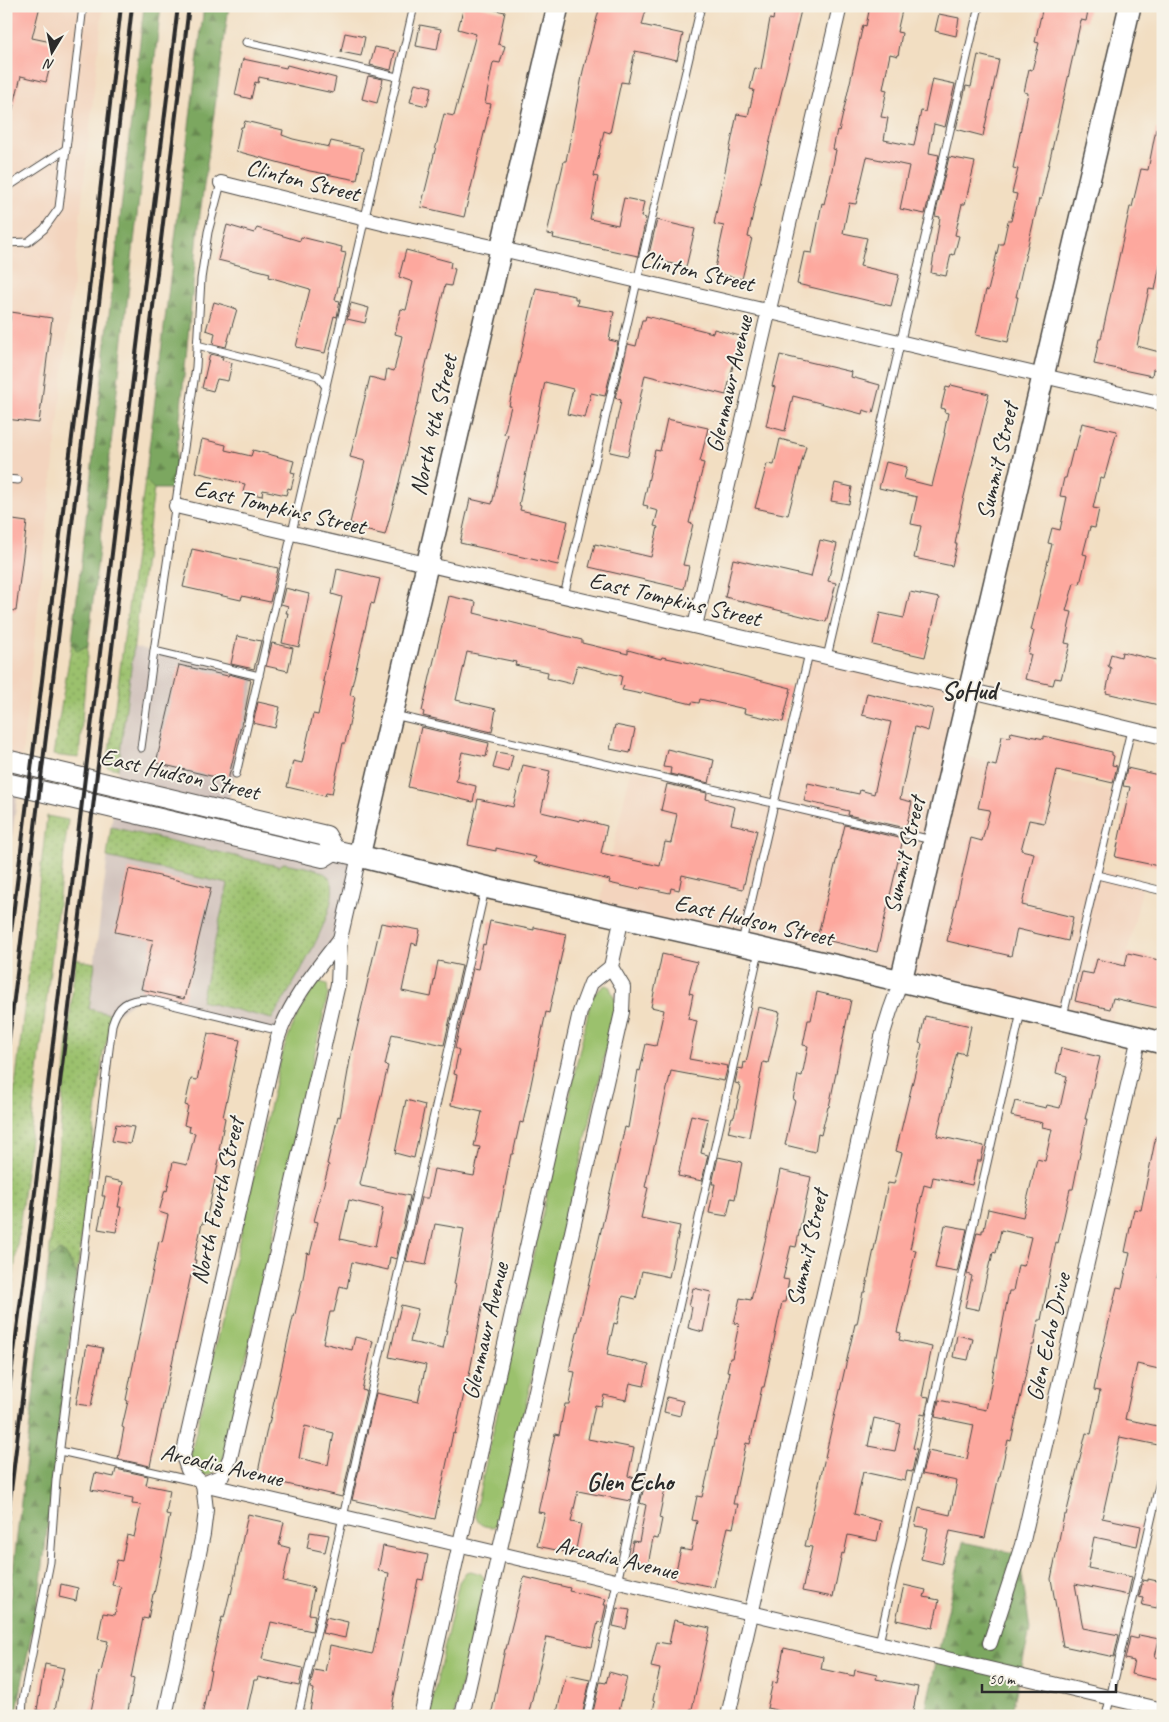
<svg xmlns="http://www.w3.org/2000/svg" width="1169" height="1722" font-family="Caveat,sans-serif">
<style>
.built{fill:#f3d4be}
.industrial{fill:#cfc0ba}
.grass{fill:url(#grass-dots);stroke:#63764c}
.forest{fill:url(#forest-firs);stroke:#546946}
.park{fill:#9bc16d;stroke:#63764c}
.building{fill:#fda89e;fill-rule:evenodd}
.lines{fill:none;stroke-linecap:round;stroke-linejoin:round}
.service-casing{stroke:#494642;stroke-width:9}
.minor-casing{stroke:#494642;stroke-width:16}
.secondary-casing{stroke:#494642;stroke-width:22}
.primary-casing{stroke:#494642;stroke-width:24}
.service{stroke:#fff;stroke-width:7}
.minor{stroke:#fff;stroke-width:14}
.secondary{stroke:#fff;stroke-width:20}
.primary{stroke:#fff;stroke-width:21}
.rail{stroke:#2b2b2b;stroke-width:4}
.labels{text-anchor:middle;dominant-baseline:central;stroke-width:4;stroke-linejoin:round;paint-order:stroke}
.street-label{font-size:24px;fill:#2b2b2b;stroke:#f7f3e8}
.neighbourhood-label{font-size:25px;font-weight:bold;fill:#2b2b2b;stroke:#f7f3e8}
</style>
<defs>
<pattern id="grass-dots" width="8" height="8" patternUnits="userSpaceOnUse" patternTransform="scale(1.25)"><rect width="8" height="8" fill="#9bc16d"/><path d="M2 2h.1M6 6h.1" fill="none" stroke="#7f9d5a" stroke-width="1.8" stroke-linecap="round"/></pattern>
<pattern id="forest-firs" width="22" height="20" patternUnits="userSpaceOnUse" patternTransform="scale(1.25)"><rect width="22" height="20" fill="#7ca760"/><path d="M5 1l3.5 6h-7zM16 11l3.5 6h-7z" fill="#66884f"/></pattern>
</defs>
<rect width="100%" height="100%" fill="#f7f3e8"/>
<filter id="ink" filterUnits="userSpaceOnUse"><feTurbulence type="fractalNoise" baseFrequency=".02" numOctaves="2"/><feDisplacementMap in="SourceGraphic" scale="10" xChannelSelector="R" yChannelSelector="G"/><feConvolveMatrix kernelMatrix="1 2 1 2 8 2 1 2 1" color-interpolation-filters="sRGB"/></filter>
<filter id="wash" filterUnits="userSpaceOnUse"><feTurbulence type="fractalNoise" baseFrequency=".0096" numOctaves="4" result="noise"/><feDisplacementMap in="SourceGraphic" scale="20" xChannelSelector="R" yChannelSelector="G"/><feGaussianBlur stdDeviation="1.12" result="paint"/><feColorMatrix in="noise" values="0 0 0 0 0 0 0 0 0 0 0 0 0 0 0 0 0 1.4 0 .05"/><feComposite in="paint" operator="in"/></filter>
<g filter="url(#wash)">
<rect width="100%" height="100%" fill="#f2dec2"/>
<!-- built -->
<g class="built">
<polygon points="6,6 103,6 20,775 6,772"/>
<polygon points="809,653 970,691 955,754 1116,793 1098,869 1144,880 1109,1033 598,911 631,770 774,803"/>
</g>
<!-- industrial -->
<g class="industrial">
<polygon points="133,647 256,676 224,823 359,856 340,939 280,1031 137,999 115,1015 89,1009"/>
<polygon points="6,772 20,775 6,883"/>
</g>
<!-- grass -->
<g class="grass">
<polygon points="145,480 154,489 118,769 107,767"/>
<polygon points="72,642 77,651 88,645 79,758 53,755"/>
<polygon points="47,816 68,820 6,1339 6,1163"/>
<path d="M111,827L278,866L284,863C297,866 318,867 328,876C350,897 285,997 272,1019L201,1001L228,884L107,857Z"/>
<polygon points="75,959 95,963 89,1009 115,1015 103,1053 77,1275 65,1253 59,1251 49,1259"/>
</g>
<!-- forest -->
<g class="forest">
<polygon points="144,6 161,6 88,645 77,651 72,642"/>
<polygon points="204,6 229,6 200,214 173,489 154,489 145,480"/>
<polygon points="59,1251 65,1253 77,1275 41,1582 16,1716 6,1716 6,1632 49,1259"/>
<polygon points="963,1542 1019,1554 1030,1630 1011,1716 924,1716"/>
</g>
<!-- park -->
<g class="park">
<path d="M320,982L327,984L328,994L222,1465C216,1473 202,1481 195,1470C192,1467 191,1462 190,1458L276,1078C283,1049 289,1030 304,1004C308,996 312,987 320,982Z"/>
<path d="M605,985L609,986L615,999L616,1005L499,1523L493,1527C481,1527 476,1523 475,1511L591,1000L595,993Z"/>
<polygon points="471,1571 481,1574 484,1578 484,1585 454,1716 429,1716 459,1582 466,1572"/>
</g>
<g id="blocks">
<!-- building -->
<g class="building">
<polygon points="6,6 40,6 32,38 56,43 46,82 21,76 12,113 6,112"/>
<polygon points="464,6 479,6 505,12 498,44 505,46 500,63 494,62 493,63 485,103 491,104 464,217 421,207 444,114 454,116 476,34 458,29"/>
<polygon points="600,6 647,6 642,25 683,34 677,60 635,51 628,83 621,82 610,133 604,131 594,176 598,177 590,219 618,225 624,198 644,202 641,217 646,218 638,256 553,238 554,235 547,234 558,183 559,183 564,161 566,161 583,71"/>
<polygon points="775,6 802,6 755,204 748,237 752,238 742,279 714,273 724,226 714,224 737,114 748,116 754,90 750,89 755,68 761,69 770,19 773,20"/>
<polygon points="870,6 903,6 897,32 902,33 898,56 890,54 883,89 887,90 881,117 888,118 884,140 914,146 921,111 925,112 932,79 955,84 945,127 934,124 929,153 939,155 925,214 900,209 909,166 867,157 856,204 849,203 843,233 867,238 860,266 899,275 891,306 797,284 804,252 812,253 822,203 824,204 831,175 836,150 833,149 837,130 839,131 863,25 866,26"/>
<polygon points="1043,6 1089,6 1086,21 1081,20 1041,199 1039,199 1022,270 1016,297 1018,297 1008,342 976,335 986,290 988,291 999,244 1003,244 1008,221 1011,221 1017,194 1012,193 1018,169 1013,168 1028,93 1024,92 1029,69 1032,70 1039,43 1035,42"/>
<polygon points="939,14 959,18 956,36 935,31"/>
<polygon points="420,25 441,29 437,50 416,46"/>
<polygon points="345,33 365,37 361,56 341,52"/>
<polygon points="375,47 395,51 391,70 370,65"/>
<polygon points="978,55 999,60 983,136 956,129 966,86 971,87"/>
<polygon points="243,59 286,68 287,65 336,78 333,93 259,77 258,83 255,82 251,99 235,95"/>
<polygon points="368,76 383,79 377,103 362,99"/>
<polygon points="415,83 432,87 427,106 410,102"/>
<polygon points="245,121 283,130 282,135 293,139 329,147 331,141 363,148 357,180 310,171 236,151 241,127 243,127"/>
<polygon points="1156,129 1163,130 1163,250 1155,290 1149,289 1137,346 1163,353 1163,371 1153,369 1152,376 1094,364 1099,339 1101,339 1130,207 1132,207 1141,169 1148,170"/>
<polygon points="949,157 975,162 965,204 962,204 955,235 959,236 954,255 951,254 946,276 931,273 940,217 935,216"/>
<polygon points="657,220 695,229 686,267 648,258"/>
<polygon points="227,225 254,233 257,228 300,241 301,237 342,247 341,252 346,253 335,300 340,301 337,317 334,316 325,353 296,347 310,289 269,277 270,273 218,260"/>
<polygon points="406,250 451,262 450,268 455,269 451,286 445,285 423,377 418,404 417,404 398,487 385,535 356,528 356,525 350,523 365,461 350,457 370,377 385,381 387,369 394,371 402,336 395,334 401,309 406,310 413,282 399,277"/>
<polygon points="536,288 575,296 575,299 578,299 577,305 614,312 609,340 618,342 605,396 591,393 585,418 567,414 573,389 545,382 519,505 521,506 520,510 568,521 558,565 460,543 470,499 492,504 508,435 504,434 511,406 509,406"/>
<polygon points="214,302 237,309 226,347 213,344 215,333 206,330"/>
<polygon points="351,303 369,308 365,323 347,319"/>
<polygon points="11,312 52,318 39,423 6,419 6,350"/>
<polygon points="646,316 713,333 714,329 740,336 726,395 645,375 628,456 610,452 620,406 621,400 615,398 628,344 636,346 642,320 645,320"/>
<polygon points="210,354 223,357 222,360 232,363 228,381 217,379 213,391 202,388"/>
<polygon points="780,355 852,372 851,377 880,385 873,413 863,410 862,414 793,396 785,431 766,426 775,387 772,386"/>
<polygon points="951,385 989,394 960,513 961,513 955,544 957,544 952,566 914,558 921,526 911,524 917,497 879,488 886,462 907,467 904,479 932,486 945,433 944,433 948,413 944,412 945,409 941,408 946,387 950,388"/>
<polygon points="667,419 708,428 700,462 704,463 689,523 693,524 683,565 689,566 684,589 589,567 595,544 651,557 658,527 654,526 658,511 647,508 648,506 643,505 655,450 660,451"/>
<polygon points="1082,423 1117,431 1104,479 1100,478 1093,508 1099,509 1095,528 1090,527 1083,554 1087,555 1080,584 1074,583 1066,611 1072,612 1065,643 1070,644 1061,679 1055,678 1053,685 1025,679 1031,654 1028,654 1034,631 1031,630 1052,544 1048,543 1052,528 1060,530 1067,497 1060,496 1064,478 1066,478 1073,450 1075,451"/>
<polygon points="202,439 226,445 225,450 251,456 253,450 294,461 291,472 295,473 291,489 288,488 286,495 263,490 262,496 243,492 245,484 195,472"/>
<polygon points="780,439 806,446 788,515 755,508 767,464 774,465"/>
<polygon points="835,483 852,487 849,504 831,501"/>
<polygon points="6,519 27,522 16,611 6,610"/>
<polygon points="820,540 837,544 828,581 836,583 826,622 725,597 733,559 811,577"/>
<polygon points="192,549 278,568 270,602 242,596 241,600 183,587"/>
<polygon points="337,569 380,579 374,604 371,603 350,695 355,697 345,743 343,743 332,794 326,793 325,796 287,787 293,761 302,763 313,714 318,715 325,682 323,681 342,597 332,594"/>
<polygon points="285,588 309,594 299,647 282,643 288,613 286,613 288,606 281,604"/>
<polygon points="910,592 939,598 925,657 873,645 880,613 904,618"/>
<polygon points="449,596 476,602 474,613 582,640 582,643 628,654 628,650 661,659 662,657 690,663 791,688 783,722 744,713 745,709 700,699 699,703 692,702 692,704 642,692 641,694 622,690 624,686 620,685 622,676 577,665 572,684 547,678 548,672 515,665 516,662 467,652 456,700 496,709 492,732 423,716 424,712 422,711"/>
<polygon points="237,636 261,641 254,669 231,664"/>
<polygon points="272,643 293,648 288,671 266,666"/>
<polygon points="1122,652 1157,660 1157,662 1163,663 1163,706 1106,693 1111,668 1108,666 1111,654 1121,657"/>
<polygon points="179,665 228,676 229,674 251,680 243,721 242,721 228,780 156,763"/>
<polygon points="867,693 933,709 928,731 915,727 900,799 912,802 906,828 848,815 849,811 804,801 808,783 859,794 860,790 874,794 891,722 862,715"/>
<polygon points="258,702 280,707 275,728 253,723"/>
<polygon points="615,725 635,729 630,753 610,749"/>
<polygon points="421,727 489,743 486,757 462,752 456,781 476,786 473,802 408,787"/>
<polygon points="1011,732 1044,739 1044,736 1112,752 1112,755 1114,756 1112,765 1117,766 1113,783 1057,770 1044,823 1029,820 1021,850 1034,853 1022,905 1073,917 1068,941 1017,929 1011,956 947,941 971,838 982,841 990,810 978,808 988,764 996,766 1002,736 1010,737"/>
<polygon points="667,749 714,760 709,783 670,774 671,768 663,767"/>
<polygon points="497,752 513,755 509,772 493,768"/>
<polygon points="523,765 550,771 541,812 580,821 580,819 607,826 601,853 660,866 665,842 671,843 677,814 661,810 667,784 707,793 706,799 735,807 731,824 757,830 743,889 682,875 679,890 671,888 670,893 641,887 640,890 609,883 610,880 534,862 536,857 496,848 496,851 468,845 478,799 513,807"/>
<polygon points="1127,768 1163,776 1163,867 1115,857 1130,787 1123,786"/>
<polygon points="845,825 903,839 877,952 817,938"/>
<polygon points="129,869 211,888 184,999 141,989 153,940 115,932"/>
<polygon points="490,921 534,930 534,927 566,934 549,1013 546,1012 523,1123 520,1122 513,1154 511,1154 469,1376 468,1376 455,1434 453,1433 435,1519 352,1500 376,1393 418,1402 426,1365 389,1357 401,1305 418,1309 410,1342 443,1349 456,1285 454,1284 464,1229 435,1224 426,1265 406,1261 421,1198 428,1198 434,1169 474,1176 480,1147 474,1146 482,1112 451,1105 457,1075 454,1074 459,1050 455,1048 473,968 478,969 483,944 485,945"/>
<path d="M381,923L420,930L417,945L412,943L402,991L431,997L438,961L462,966L444,1045L392,1034L385,1065L388,1066L360,1184L361,1186L410,1196L396,1259L390,1257L388,1270L352,1262L347,1288L340,1286L334,1312H330L323,1343L352,1350L355,1337L373,1341L362,1390L366,1391L342,1497L257,1477L268,1424H269L294,1313L295,1314L303,1278L307,1253L310,1254L318,1222L314,1221L329,1165L327,1164L338,1116L340,1117L351,1054ZM349,1200L383,1208L375,1247L340,1239ZM305,1426L334,1433L328,1465L299,1458Z"/>
<polygon points="1128,953 1163,961 1163,1009 1113,998 1110,1009 1075,1001 1082,972 1093,974 1097,959 1125,966"/>
<polygon points="662,954 697,962 689,993 693,994 688,1019 697,1021 689,1059 728,1066 724,1081 671,1071 645,1187 648,1188 641,1218 680,1226 669,1277 642,1271 636,1299 623,1296 617,1324 614,1323 607,1355 649,1365 644,1386 630,1383 626,1400 604,1395 601,1406 595,1405 588,1439 634,1448 628,1476 635,1478 630,1501 578,1491 571,1522 581,1524 575,1554 537,1546 545,1513 538,1512 555,1434 559,1435 565,1404 569,1404 575,1372 569,1371 574,1347 625,1127 628,1128 638,1070 640,1071 646,1044 656,1046 664,1010 651,1007"/>
<polygon points="817,992 851,1000 829,1107 828,1107 821,1135 818,1134 815,1152 785,1145 795,1100 793,1100 798,1075 802,1076 808,1046 803,1045 808,1020 811,1020"/>
<polygon points="758,1007 780,1012 768,1063 763,1062 749,1137 728,1132 732,1117 734,1117 741,1087 739,1086 739,1084 735,1083 738,1068 743,1069 744,1062 746,1063"/>
<path d="M925,1016L971,1026L965,1054L957,1052L937,1136L984,1146L981,1161H977L972,1185L933,1177L931,1187L924,1185L910,1249L916,1250L897,1332L901,1333L899,1340L932,1347L922,1396L929,1397L925,1415L921,1414L913,1448L917,1449L912,1472L907,1471L905,1481L863,1472L854,1514L881,1521L877,1541L848,1535L844,1554L842,1553L833,1597L802,1591L812,1547L805,1546L855,1324H857L863,1292H865L888,1183L894,1184L902,1153L896,1151L922,1044L919,1043ZM874,1418L901,1424L895,1451L868,1446Z"/>
<polygon points="208,1033 240,1040 223,1117 225,1118 219,1150 221,1150 211,1199 205,1223 202,1223 194,1260 196,1260 193,1276 191,1275 150,1466 118,1459 124,1428 122,1427 128,1401 126,1400 130,1380 159,1241 162,1242 168,1215 159,1212 165,1190 167,1191 173,1162 187,1165 195,1133 189,1132 190,1127 184,1125 188,1106 185,1105 191,1079 197,1080"/>
<polygon points="1061,1048 1100,1057 1085,1119 1087,1119 1073,1189 1070,1189 1058,1243 1056,1242 1041,1320 1038,1320 1034,1345 1032,1345 1011,1441 1008,1440 1000,1476 999,1476 985,1538 950,1531 942,1564 921,1559 928,1528 915,1526 919,1508 950,1515 957,1481 922,1474 928,1451 967,1459 974,1425 935,1417 939,1400 986,1410 1009,1291 1013,1291 1018,1265 1024,1266 1031,1237 1001,1230 996,1253 993,1252 991,1262 990,1261 979,1310 965,1307 972,1276 967,1274 977,1232 982,1233 982,1230 984,1230 988,1209 1023,1217 1037,1159 1045,1161 1052,1129 1042,1127 1043,1123 1011,1116 1015,1101 1046,1108 1047,1105 1060,1108 1067,1076 1056,1073"/>
<polygon points="406,1100 425,1105 414,1158 395,1153"/>
<polygon points="691,1115 708,1119 701,1153 708,1155 702,1181 678,1176"/>
<polygon points="116,1124 134,1127 130,1144 112,1141"/>
<polygon points="1156,1136 1163,1137 1163,1257 1158,1278 1163,1279 1163,1370 1137,1364 1125,1419 1162,1427 1158,1445 1120,1437 1102,1518 1141,1526 1137,1546 1094,1537 1088,1568 1132,1577 1128,1595 1075,1584 1083,1628 1119,1635 1114,1657 1063,1646 1051,1579 1064,1515 1066,1515 1086,1433 1091,1434 1100,1391 1094,1390 1099,1364 1117,1287 1122,1288 1130,1253 1125,1252 1134,1209 1141,1210"/>
<polygon points="718,1157 742,1162 735,1199 731,1198 727,1216 709,1213 715,1184 712,1184"/>
<polygon points="780,1170 811,1177 796,1247 791,1246 783,1279 789,1280 785,1302 782,1302 764,1387 762,1387 750,1444 746,1443 733,1504 738,1504 733,1528 728,1527 714,1587 674,1579 681,1549 691,1551 697,1521 692,1520 697,1496 702,1497 708,1473 730,1372 727,1371 730,1358 732,1358 739,1324 734,1323 740,1298 751,1300 767,1233"/>
<polygon points="105,1178 123,1182 118,1207 121,1207 116,1232 98,1229 105,1196 102,1196"/>
<polygon points="945,1225 967,1229 957,1272 935,1268"/>
<polygon points="693,1288 711,1292 703,1332 688,1328 692,1307 689,1306"/>
<polygon points="957,1335 973,1339 968,1360 953,1357"/>
<polygon points="87,1345 103,1348 91,1406 76,1404"/>
<polygon points="667,1397 683,1401 680,1416 664,1412"/>
<polygon points="116,1469 148,1476 146,1485 170,1490 166,1514 170,1515 154,1594 153,1594 148,1619 143,1618 131,1678 134,1679 127,1716 90,1716 99,1672 101,1672 108,1641 98,1639 103,1613 115,1615 121,1587 112,1585 117,1560 122,1561 127,1535 134,1537 141,1505 132,1504 133,1498 91,1490 95,1473 114,1477"/>
<polygon points="646,1480 666,1484 659,1518 662,1519 658,1539 653,1538 648,1565 629,1561 633,1541 639,1542 646,1505 640,1503"/>
<polygon points="248,1514 284,1522 279,1545 290,1548 283,1581 314,1588 309,1614 315,1615 312,1631 271,1622 262,1659 303,1668 299,1686 258,1677 257,1680 254,1680 246,1716 202,1716 211,1670 210,1670 222,1617 224,1618 230,1593 231,1594"/>
<polygon points="310,1532 329,1535 325,1552 307,1548"/>
<polygon points="383,1546 428,1555 423,1580 418,1579 390,1716 309,1716 314,1689 310,1688 314,1670 325,1672 330,1645 372,1654 373,1652 389,1573 378,1571"/>
<polygon points="524,1577 570,1588 569,1591 606,1599 604,1605 606,1605 602,1623 598,1622 592,1647 547,1637 528,1716 491,1716 505,1649 506,1649"/>
<polygon points="1148,1579 1162,1582 1157,1608 1142,1605 1144,1598 1139,1597 1143,1580 1148,1581"/>
<polygon points="61,1584 78,1588 76,1601 59,1597"/>
<polygon points="904,1585 926,1590 924,1597 939,1600 933,1628 896,1620"/>
<polygon points="617,1608 630,1610 626,1629 613,1626"/>
<polygon points="326,1617 348,1622 345,1638 322,1633"/>
<polygon points="674,1620 710,1628 692,1709 690,1709 689,1716 652,1716 655,1701 653,1700 660,1669 651,1667 657,1642 669,1644"/>
<polygon points="1139,1635 1159,1639 1155,1657 1163,1658 1163,1681 1131,1674 1134,1661 1125,1659 1130,1637 1138,1639"/>
<polygon points="784,1648 823,1657 821,1669 854,1676 855,1670 877,1675 876,1679 918,1687 912,1716 803,1716 767,1708 773,1682 777,1683"/>
<polygon points="45,1664 64,1668 54,1714 37,1710"/>
<polygon points="609,1672 627,1677 618,1716 592,1716 600,1682 606,1683"/>
<polygon points="566,1675 590,1680 582,1716 556,1716"/>
</g>
</g>
</g>
<g filter="url(#ink)">
<use href="#blocks" fill-opacity="0" stroke="#494642" stroke-width="1"/>
<g class="lines">
<!-- service casing -->
<g class="service-casing">
<g id="service">
<polyline points="246,42 397,77"/>
<polyline points="221,183 208,232 201,279 196,367 154,651 259,676"/>
<polyline points="6,188 66,149"/>
<polyline points="6,243 28,242 44,229 59,208 83,6"/>
<polyline points="197,345 318,376 326,387"/>
<polyline points="6,479 18,480"/>
<polyline points="564,596 701,6"/>
<polyline points="827,657 979,6"/>
<polyline points="394,715 932,840"/>
<polyline points="141,748 154,651"/>
<polyline points="236,774 414,6"/>
<polyline points="1097,875 1163,891"/>
<polyline points="742,942 809,653"/>
<polyline points="1063,1016 1131,730"/>
<polyline points="60,1451 198,1482"/>
<polyline points="879,1643 1021,1012"/>
<path d="M22,1716L23,1700L50,1562L56,1480L112,1025C118,1005 127,999 148,999L280,1031"/>
<polyline points="298,1716 485,889"/>
<polyline points="587,1716 759,951"/>
<polyline points="1106,1716 1163,1468"/>
</g>
</g>
<!-- minor casing -->
<g class="minor-casing">
<g id="minor">
<polyline points="221,183 386,224 502,249 1163,404"/>
<polyline points="176,506 947,685 1163,737"/>
<polyline points="695,626 840,6"/>
<polyline points="203,1484 1163,1710"/>
<polyline points="203,1484 222,1476 230,1458 338,984 340,939 359,856"/>
<polyline points="990,1643 1022,1545 1139,1037"/>
<path d="M165,1716L203,1534L206,1510L203,1484L188,1470L183,1456L277,1040C289,1002 316,970 340,939"/>
<polyline points="421,1716 580,1012 591,983 611,967"/>
<polyline points="462,1716 622,1012 623,987 611,967 622,917"/>
<polyline points="728,1716 882,1037 890,1011 901,981"/>
</g>
</g>
<!-- secondary casing -->
<g class="secondary-casing">
<g id="secondary">
<polyline points="6,760 326,836 334,850 359,856"/>
<polyline points="6,783 323,857 334,850"/>
</g>
</g>
<!-- primary casing -->
<g class="primary-casing">
<g id="primary">
<polyline points="558,6 359,856 485,887 842,967 1163,1043"/>
<polyline points="901,981 1130,6"/>
</g>
</g>
<!-- service -->
<use href="#service" class="service"/>
<!-- minor -->
<use href="#minor" class="minor"/>
<!-- secondary -->
<use href="#secondary" class="secondary"/>
<!-- primary -->
<use href="#primary" class="primary"/>
<!-- rail -->
<g class="rail">
<polyline points="6,972 77,397 121,6"/>
<polyline points="6,1064 100,295 132,6"/>
<polyline points="6,1413 35,1192 178,6"/>
<polyline points="6,1533 189,6"/>
</g>
</g>
</g>
<g class="labels">
<!-- street labels -->
<g class="street-label">
<text transform="translate(303 180) rotate(14)">Clinton Street</text>
<text transform="translate(697 271) rotate(13)">Clinton Street</text>
<text transform="translate(729 384) rotate(-77)">Glenmawr Avenue</text>
<text transform="translate(433 425) rotate(-77)">North 4th Street</text>
<text transform="translate(997 461) rotate(-77)">Summit Street</text>
<text transform="translate(280 507) rotate(13)">East Tompkins Street</text>
<text transform="translate(675 599) rotate(13)">East Tompkins Street</text>
<text transform="translate(180 774) rotate(13)">East Hudson Street</text>
<text transform="translate(904 855) rotate(-77)">Summit Street</text>
<text transform="translate(754 920) rotate(13)">East Hudson Street</text>
<text transform="translate(217 1201) rotate(-77)">North Fourth Street</text>
<text transform="translate(807 1248) rotate(-77)">Summit Street</text>
<text transform="translate(485 1331) rotate(-77)">Glenmawr Avenue</text>
<text transform="translate(1048 1337) rotate(-77)">Glen Echo Drive</text>
<text transform="translate(222 1465) rotate(13)">Arcadia Avenue</text>
<text transform="translate(617 1558) rotate(13)">Arcadia Avenue</text>
</g>
<!-- neighbourhood labels -->
<g class="neighbourhood-label">
<text x="969" y="691">SoHud</text>
<text x="630" y="1482">Glen Echo</text>
</g>
</g>
<!-- margin -->
<rect width="1169" height="1722" fill="none" stroke="#f7f3e8" stroke-width="25"/>
<!-- north arrow -->
<g transform="translate(52 52) rotate(190)" stroke="#f7f3e8" stroke-width="4" paint-order="stroke">
<path d="M0-4L9 19L0 12L-9 19Z" fill="#2b2b2b"/>
<text y="-8" font-size="14" font-weight="bold" text-anchor="middle" fill="#2b2b2b">N</text>
</g>
<!-- scale -->
<path d="M982 1684v8h134v-8" fill="none" stroke="#2b2b2b" stroke-width="2.5"/>
<text x="989" y="1684" font-size="15" fill="#2b2b2b" stroke="#f7f3e8" stroke-width="4" paint-order="stroke">50 m</text>
</svg>
